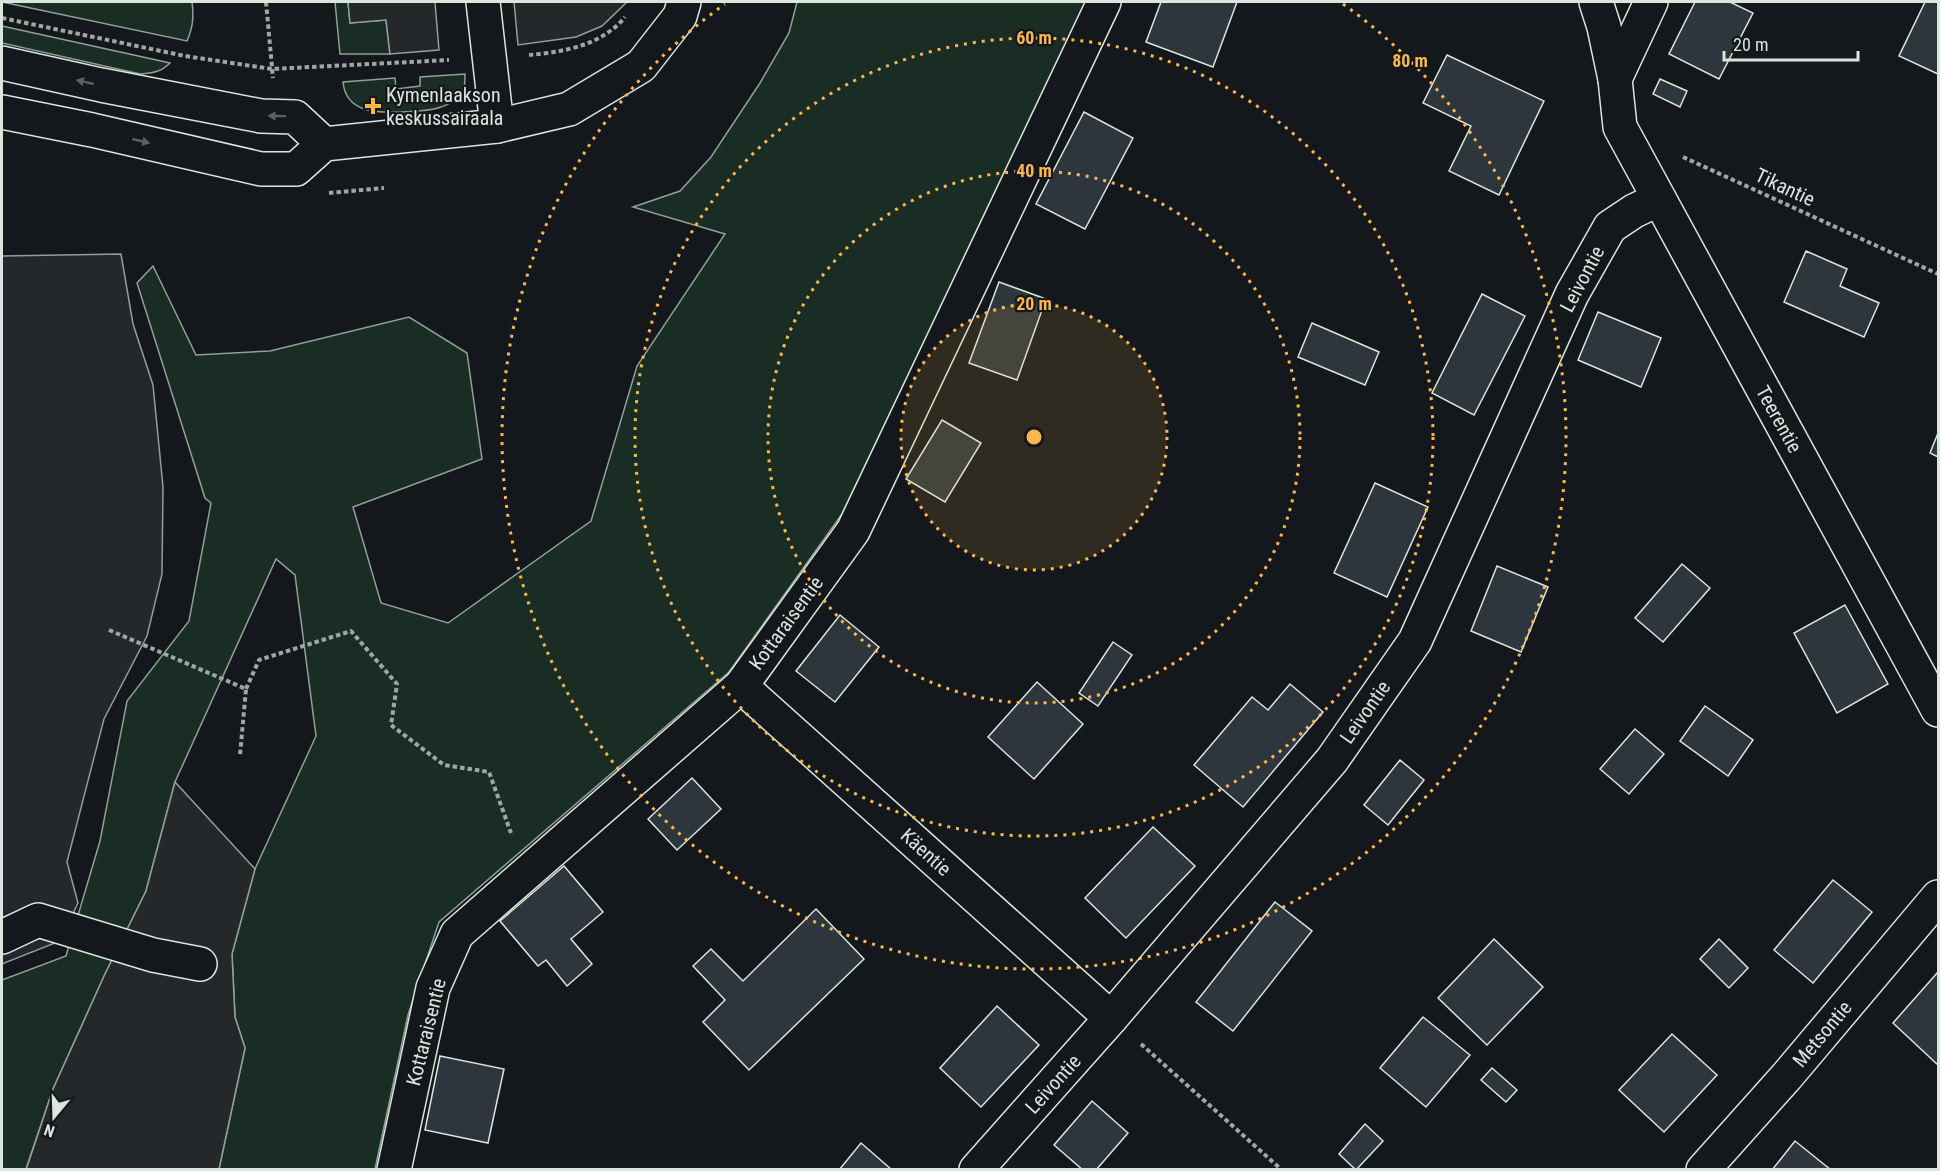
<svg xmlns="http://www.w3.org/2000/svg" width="1940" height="1171" font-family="'Roboto Condensed',sans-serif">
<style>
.green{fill:#1a2d24;stroke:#939e99;stroke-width:1.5}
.parking{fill:#24282b;stroke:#939e99;stroke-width:1.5}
.building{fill:#2c363c;stroke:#d8e6dc;stroke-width:1.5}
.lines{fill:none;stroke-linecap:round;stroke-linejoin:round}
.minor-casing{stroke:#d8e6dc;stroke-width:36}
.path{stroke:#9da8a2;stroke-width:4;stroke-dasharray:4.5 3;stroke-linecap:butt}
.minor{stroke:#14181c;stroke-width:33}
.oneway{fill:#59605f}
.ring{fill:none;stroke:#ffb74d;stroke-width:3;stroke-dasharray:3 6}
.poi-dot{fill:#ffb74d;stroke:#14181c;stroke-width:2}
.labels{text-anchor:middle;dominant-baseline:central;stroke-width:4.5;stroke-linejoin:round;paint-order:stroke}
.poi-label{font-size:20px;fill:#d8e6dc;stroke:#14181c;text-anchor:start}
.street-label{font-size:20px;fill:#d8e6dc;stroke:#14181c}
.centre{fill:#ffb74d;stroke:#14181c;stroke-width:3}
.ring-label{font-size:18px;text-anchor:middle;font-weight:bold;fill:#ffb74d;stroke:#14181c;stroke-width:4.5;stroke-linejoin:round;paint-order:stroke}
</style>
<rect width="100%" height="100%" fill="#14181c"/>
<!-- green -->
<g class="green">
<path d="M2,2H192C194,17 193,27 187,41Z"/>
<polygon points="335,2 348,2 350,23 386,20 390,54 340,54"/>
<polygon points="797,2 1087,2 842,514 729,672 439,922 408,1015 375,1169 219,1169 245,1048 235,1017 232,954 255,869 316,736 295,575 276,559 175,782 146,891 105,974 53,1089 26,1169 2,1170 2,980 66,956 100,841 127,701 189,621 211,503 205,498 137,283 153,266 196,355 270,351 409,317 467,353 482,459 353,507 381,603 448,623 591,521 637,366 725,234 633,207 680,191 711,157 760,83 789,33"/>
<path d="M2,26L170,63C161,72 153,73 140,74L2,43Z"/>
<path d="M465,74C465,78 465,84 464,88C454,111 422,111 402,112C377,113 346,113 343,82L395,78L396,89L420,86V77Z"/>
</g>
<!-- parking -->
<g class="parking">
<polygon points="348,2 435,2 439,50 390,54 386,20 350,23"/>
<polygon points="514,2 627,2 602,26 576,37 518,45"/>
<polygon points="121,254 133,324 153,385 163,487 162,574 147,636 104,719 67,862 78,903 60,941 2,964 2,256"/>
<polygon points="175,782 255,869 232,954 235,1017 245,1048 219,1169 26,1170 53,1089 105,974 146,891"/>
</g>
<!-- building -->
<g class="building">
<polygon points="1161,2 1237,2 1213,67 1146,42"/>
<polygon points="1695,2 1730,2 1753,13 1719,79 1669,54"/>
<polygon points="1925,2 1938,2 1938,74 1899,56"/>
<polygon points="1447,55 1544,101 1499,195 1449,171 1471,126 1423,103"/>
<polygon points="1660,79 1687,91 1680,107 1653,94"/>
<polygon points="1084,112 1133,138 1085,229 1036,204"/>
<polygon points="1806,251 1847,269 1840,286 1879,303 1864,337 1784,302"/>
<polygon points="999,282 1046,299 1017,380 969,363"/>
<polygon points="1482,294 1525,316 1474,415 1432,393"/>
<polygon points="1598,312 1661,338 1641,387 1578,360"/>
<polygon points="1312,323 1379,352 1365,385 1298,357"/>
<polygon points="942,420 981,443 945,502 906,479"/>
<polygon points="1938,433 1938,457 1930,453"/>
<polygon points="1375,483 1428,507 1387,597 1334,573"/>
<polygon points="1682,564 1710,588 1663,642 1635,618"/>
<polygon points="1497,566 1548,587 1521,652 1471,631"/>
<polygon points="1845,605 1888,684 1837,713 1794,633"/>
<polygon points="840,615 879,647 835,702 796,671"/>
<polygon points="1113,642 1132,655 1098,706 1079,693"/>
<polygon points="1037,682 1083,724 1034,779 988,737"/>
<polygon points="1290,684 1323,712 1243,807 1194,765 1252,697 1268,710"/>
<polygon points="1705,706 1753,740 1728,776 1680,741"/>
<polygon points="1635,729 1664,754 1629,794 1600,769"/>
<polygon points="1400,760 1424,780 1388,825 1364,805"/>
<polygon points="692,778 721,809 677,850 648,819"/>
<polygon points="1153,827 1195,866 1126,938 1085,898"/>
<polygon points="564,866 603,912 571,939 592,964 567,986 546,960 538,966 500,921"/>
<polygon points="1833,880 1872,912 1813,983 1774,950"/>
<polygon points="1275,902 1312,931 1233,1031 1196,1002"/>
<polygon points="816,909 864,959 749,1070 703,1022 725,1000 693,966 711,949 743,981"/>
<polygon points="1494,939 1543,987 1487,1045 1438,998"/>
<polygon points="1719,939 1748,968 1729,988 1700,959"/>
<polygon points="1938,972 1938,1065 1893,1023"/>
<polygon points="997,1006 1039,1045 981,1107 940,1068"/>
<polygon points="1423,1017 1470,1055 1426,1107 1380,1068"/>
<polygon points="1672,1034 1717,1075 1664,1132 1619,1090"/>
<polygon points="440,1056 504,1069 488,1143 425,1130"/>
<polygon points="1492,1068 1517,1090 1506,1102 1481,1080"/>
<polygon points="1092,1101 1128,1133 1096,1170 1083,1170 1054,1145"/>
<polygon points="1365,1124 1383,1141 1356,1170 1339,1154"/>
<polygon points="1795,1141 1831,1170 1772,1170"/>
<polygon points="861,1143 892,1170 839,1170"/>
</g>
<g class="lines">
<!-- minor casing -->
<g class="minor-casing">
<g id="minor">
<polyline points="483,2 497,126"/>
<polyline points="1596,2 1604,27 1615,79"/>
<polyline points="1651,2 1615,79 1620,127 1938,710"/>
<polyline points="2,63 101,85 261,116 295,117 324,144"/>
<polyline points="2,112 92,130 261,169 296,169 324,144 497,126 569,109 641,66 680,16 684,2"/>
<polyline points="741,686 1111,1018"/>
<polyline points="2,937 38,920 153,955 200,964"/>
<polyline points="394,1170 433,988 457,934 741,686 853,531 1104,2"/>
<polyline points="976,1170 1111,1018 1332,760 1415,641 1572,294 1610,227 1634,211 1659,199"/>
<polyline points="1703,1170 1787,1076 1938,897"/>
</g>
</g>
<!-- path -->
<g class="path">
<polyline points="266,2 273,78"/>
<polyline points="2,18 185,56 272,69 449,60"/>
<path d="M529,55C554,53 586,48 607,33C614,29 620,23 625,17"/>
<polyline points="1683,157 1938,274"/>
<polyline points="329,193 384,188"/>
<polyline points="109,630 246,689 240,755"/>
<polyline points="246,689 259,660 351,631 397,684 391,725 444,765 489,772 511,833"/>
<polyline points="1141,1044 1282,1170"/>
</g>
<!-- minor -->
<use href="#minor" class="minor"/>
</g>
<!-- one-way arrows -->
<defs><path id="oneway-solid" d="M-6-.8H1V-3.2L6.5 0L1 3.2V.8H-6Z" transform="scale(1.5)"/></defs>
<g class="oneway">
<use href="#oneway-solid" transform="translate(85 82) rotate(-167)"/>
<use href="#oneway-solid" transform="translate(277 116) rotate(-179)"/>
<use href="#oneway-solid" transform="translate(141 141) rotate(13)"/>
</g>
<!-- distance rings -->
<circle cx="1034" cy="437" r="133" fill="#ffb74d" fill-opacity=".12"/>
<g class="ring">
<circle cx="1034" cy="437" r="133"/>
<circle cx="1034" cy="437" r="266"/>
<circle cx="1034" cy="437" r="399"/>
<path d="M1343 4A532 532 0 1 1 725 4"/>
</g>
<!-- markers -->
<path class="poi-dot" d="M370 97h6v6h6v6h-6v6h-6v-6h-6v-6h6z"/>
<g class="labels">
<!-- poi labels -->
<g class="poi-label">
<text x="386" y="95">Kymenlaakson<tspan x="386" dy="23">keskussairaala</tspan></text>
</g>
<!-- street labels -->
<g class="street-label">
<text transform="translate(1785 187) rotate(25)">Tikantie</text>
<text transform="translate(1582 279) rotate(-62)">Leivontie</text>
<text transform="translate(1779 419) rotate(61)">Teerentie</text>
<text transform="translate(786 623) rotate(-54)">Kottaraisentie</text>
<text transform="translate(1365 712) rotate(-55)">Leivontie</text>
<text transform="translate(926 852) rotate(42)">Käentie</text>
<text transform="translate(426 1032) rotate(-76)">Kottaraisentie</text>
<text transform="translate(1822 1034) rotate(-50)">Metsontie</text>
<text transform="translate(1053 1084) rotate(-48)">Leivontie</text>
</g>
</g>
<circle cx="1034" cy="437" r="9" class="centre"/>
<g class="ring-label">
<text x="1034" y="44">60 m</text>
<text x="1410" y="67">80 m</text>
<text x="1034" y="177">40 m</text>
<text x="1034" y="310">20 m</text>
</g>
<!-- border -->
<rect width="1940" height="1171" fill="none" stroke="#d8e6dc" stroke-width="6"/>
<!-- north arrow -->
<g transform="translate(54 1117) rotate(199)" stroke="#14181c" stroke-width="4.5" paint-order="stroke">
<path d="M0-4.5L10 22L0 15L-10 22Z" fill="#d8e6dc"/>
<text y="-9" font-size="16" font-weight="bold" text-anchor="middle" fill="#d8e6dc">N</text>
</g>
<!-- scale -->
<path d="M1724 51v9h134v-9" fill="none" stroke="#d8e6dc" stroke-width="3"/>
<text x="1733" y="51" font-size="18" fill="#d8e6dc" stroke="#14181c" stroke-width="4.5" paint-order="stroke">20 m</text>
</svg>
